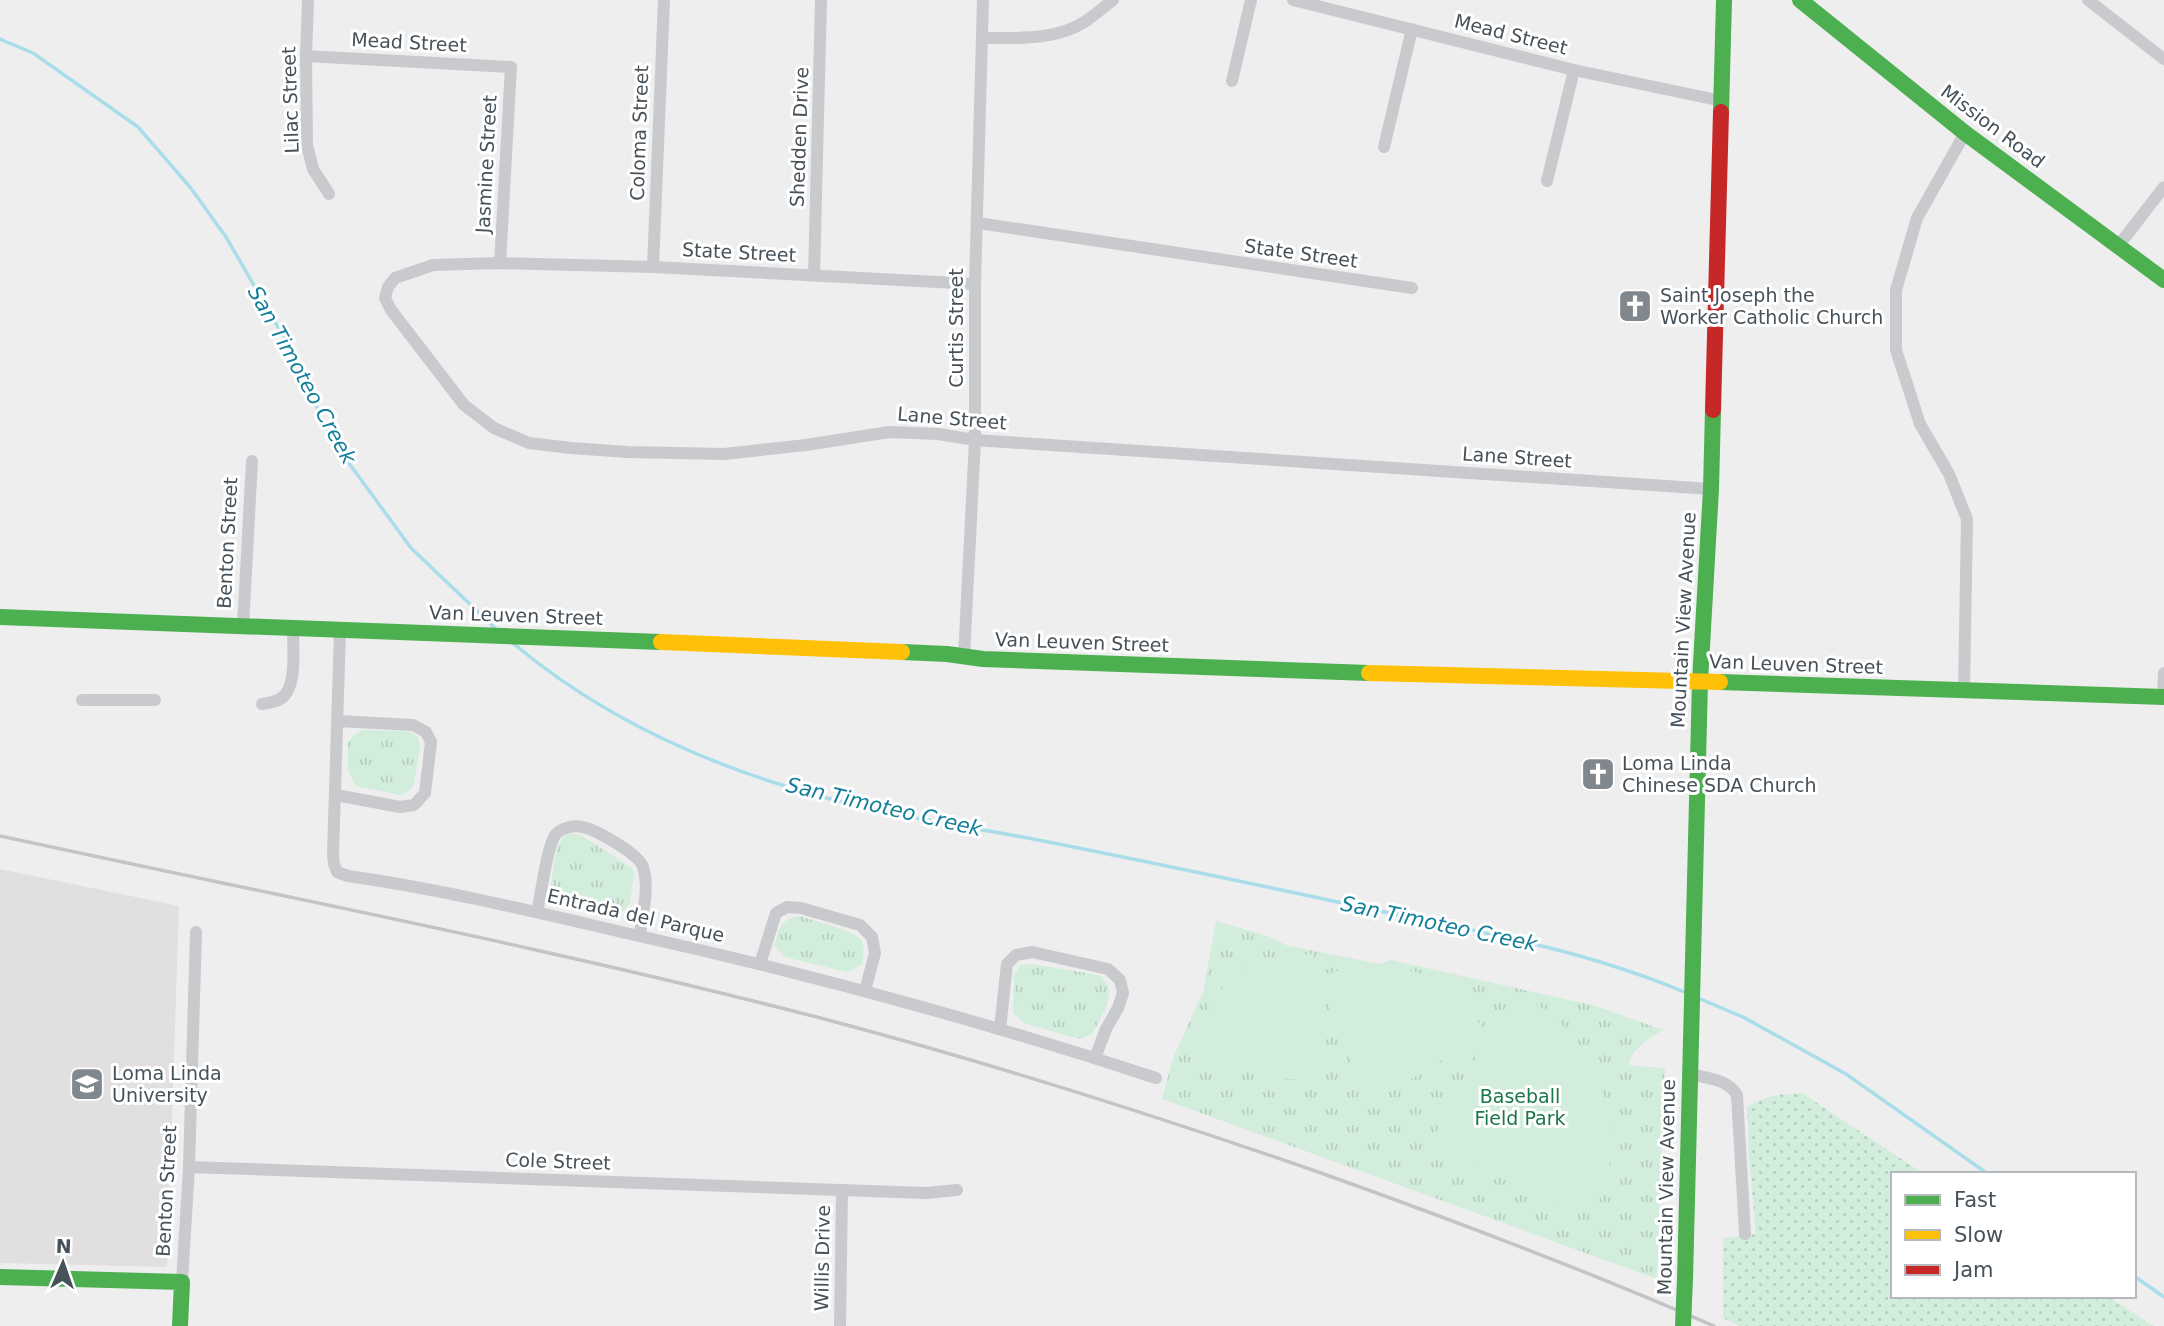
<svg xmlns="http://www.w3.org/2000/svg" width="2164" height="1326" font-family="'DejaVu Sans',sans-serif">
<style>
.education{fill:#e1dfdf}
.grass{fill:url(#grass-dots)}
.park{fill:url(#park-tufts)}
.pitch{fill:#d3eddc}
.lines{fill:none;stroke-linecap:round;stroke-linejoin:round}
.stream{stroke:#a9ddea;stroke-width:3.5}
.street{stroke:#c8cacd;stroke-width:12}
.fast{stroke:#4caf50;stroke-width:16}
.slow{stroke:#ffc107;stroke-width:16}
.jam{stroke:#c62828;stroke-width:16}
.rail{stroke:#c3c4c7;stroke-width:3.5}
.fast-bridge{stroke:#4caf50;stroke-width:16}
.labels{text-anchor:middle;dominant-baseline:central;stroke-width:6;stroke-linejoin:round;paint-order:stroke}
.street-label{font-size:19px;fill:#465159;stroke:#fff}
.poi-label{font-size:19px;fill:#465159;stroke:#fff;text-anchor:start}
.park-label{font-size:19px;fill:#1a7747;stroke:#fff}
.water-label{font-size:21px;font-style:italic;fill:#127f9a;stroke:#fff}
</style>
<defs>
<pattern id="grass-dots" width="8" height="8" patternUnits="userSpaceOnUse" patternTransform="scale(1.75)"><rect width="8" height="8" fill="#d3eddc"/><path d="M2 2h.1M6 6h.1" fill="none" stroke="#b6cdbf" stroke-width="1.8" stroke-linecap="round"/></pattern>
<pattern id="park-tufts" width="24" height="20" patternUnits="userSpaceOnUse" patternTransform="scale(1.75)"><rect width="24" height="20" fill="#d3eddc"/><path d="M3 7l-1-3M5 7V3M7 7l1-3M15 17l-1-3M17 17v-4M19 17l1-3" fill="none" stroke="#b6cdbf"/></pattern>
</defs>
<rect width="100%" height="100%" fill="#efeeee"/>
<!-- education -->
<polygon class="education" points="0,869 179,906 167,1267 0,1263"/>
<!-- grass -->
<path class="grass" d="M1802,1093L1924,1174H1893V1296H2108L2153,1326H1739L1723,1318V1238L1756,1234L1749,1157L1747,1107C1768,1095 1778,1094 1802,1093Z"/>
<!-- park -->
<g class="park">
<polygon points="361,730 407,731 417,736 420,747 414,783 411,789 401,795 356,786 348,771 348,741"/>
<polygon points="566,834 581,835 632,868 634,873 630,904 619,915 560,902 550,889 557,846"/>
<path d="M800,916C814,921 854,930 862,941C865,948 863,957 863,964L847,972L785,957L774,945C780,927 780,919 800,916Z"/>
<path d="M1216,921L1268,936L1286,945L1379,964L1391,960L1596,1006L1663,1030C1650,1039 1632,1047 1629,1065L1665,1068L1657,1279L1162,1099L1173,1058L1203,992Z"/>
<path d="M1033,964L1098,975C1121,991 1102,1015 1092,1034L1079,1039L1024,1023L1013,1013L1014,976L1020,965Z"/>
</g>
<!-- pitch -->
<g class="pitch">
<path d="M1314,954L1321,1033V1069L1310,1080L1271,1078L1254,1070L1193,1063C1200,1017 1215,981 1259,961C1272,955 1299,955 1314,954Z"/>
<polygon points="1359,965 1389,966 1423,974 1455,991 1486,1032 1415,1077 1377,1097 1368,1093 1349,1058 1319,976"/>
<path d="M1518,994C1528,1000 1541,1006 1550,1014C1599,1055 1623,1123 1605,1186C1602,1196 1597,1206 1593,1216L1434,1151L1432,1140L1469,1068Z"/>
</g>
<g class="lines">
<!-- stream -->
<g class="stream">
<polyline points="0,39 33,53 138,127 190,187 226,237 308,379 319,414 340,451 411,548 495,628"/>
<path d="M514,644C601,717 707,765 816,795C885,815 958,825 1028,838C1146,861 1263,886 1380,911C1482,932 1587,951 1684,992"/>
<polyline points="1698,998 1743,1017 1846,1074 1988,1174"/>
<polyline points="2134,1276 2164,1297"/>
</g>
<!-- street -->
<g class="street">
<polyline points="308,0 306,56 307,145 313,169 329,194"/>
<polyline points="1293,0 1574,70 1722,101"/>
<polyline points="2088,0 2164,59"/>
<path d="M982,38C1016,38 1056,41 1086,21C1095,15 1104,7 1113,0"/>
<polyline points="306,56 511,67 500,263"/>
<polyline points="1232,81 1251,0"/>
<polyline points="1384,147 1412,29"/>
<polyline points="1547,181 1574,70"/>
<polyline points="978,223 1412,288"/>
<polyline points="2119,245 2164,187"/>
<polyline points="653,267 664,0"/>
<polyline points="814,275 821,0"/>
<polyline points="975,284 653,267 500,263 433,265 395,278 388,287 385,298 391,310 464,405 494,428 529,443 571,448 627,452 724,454 806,445 889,432 938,434 975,440 1711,489"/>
<polyline points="243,626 252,461"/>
<path d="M340,631L333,854L334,864L337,872L348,876C447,890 543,914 639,936C814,975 986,1022 1156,1078"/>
<polyline points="964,657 975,440 975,284 983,0"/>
<polyline points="1964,691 1967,519 1949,474 1920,424 1896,350 1896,290 1917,218 1965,133"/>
<polyline points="2163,697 2164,673"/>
<polyline points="82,700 155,700"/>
<path d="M262,704C272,703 282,701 287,692C296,678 293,645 293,629"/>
<polyline points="336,795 400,807 414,805 425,793 431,742 426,732 413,725 338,721"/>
<path d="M537,912C541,896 547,844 556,834C561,828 574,825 582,827C595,829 639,854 643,867C650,888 642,914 640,936"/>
<polyline points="760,964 776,913 787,907 801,908 860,925 872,937 875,953 865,991"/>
<polyline points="1000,1029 1007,964 1016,955 1032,952 1108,969 1120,980 1123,993 1118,1008 1106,1029 1095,1058"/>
<path d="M1690,1074C1706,1078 1728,1079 1737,1095L1745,1234"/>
<polyline points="189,1167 926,1193 957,1190"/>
<polyline points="182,1282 189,1167 196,932"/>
<polyline points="840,1326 842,1190"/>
</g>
<!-- fast -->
<g class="fast">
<polyline points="1800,0 1965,133 2164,280"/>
<polyline points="1721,112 1724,0"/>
<polyline points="0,617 661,642"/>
<polyline points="902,652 947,654 983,659 1369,673"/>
<polyline points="1720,682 2164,697"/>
<polyline points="0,1277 182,1282 180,1326"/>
<polyline points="1685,1279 1700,681 1711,489 1713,410"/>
</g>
<!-- slow -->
<g class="slow">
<polyline points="661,642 902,652"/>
<polyline points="1369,673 1720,682"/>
</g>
<!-- jam -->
<polyline class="jam" points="1713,410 1721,112"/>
<!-- rail -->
<path class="rail" d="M0,836C278,896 557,949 832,1021C997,1065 1160,1117 1321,1173C1453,1220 1585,1270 1714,1326"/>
<!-- fast-bridge -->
<polyline class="fast-bridge" points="1683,1326 1685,1279"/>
</g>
<!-- icons -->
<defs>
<g id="church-square" transform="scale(1.75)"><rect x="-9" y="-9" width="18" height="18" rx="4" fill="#81888d" stroke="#fff"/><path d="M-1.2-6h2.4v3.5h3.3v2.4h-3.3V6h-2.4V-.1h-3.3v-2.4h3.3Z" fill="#fff"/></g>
<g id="university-square" transform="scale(1.75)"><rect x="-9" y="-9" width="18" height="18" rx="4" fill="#81888d" stroke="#fff"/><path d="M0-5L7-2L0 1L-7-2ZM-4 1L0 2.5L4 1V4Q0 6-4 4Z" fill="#fff"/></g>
</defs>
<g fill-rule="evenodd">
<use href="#church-square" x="1635" y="306"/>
<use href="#church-square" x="1598" y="774"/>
<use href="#university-square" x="87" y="1084"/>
</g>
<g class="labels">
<!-- street labels -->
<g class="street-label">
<text transform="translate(1511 34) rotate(14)">Mead Street</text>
<text transform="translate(409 42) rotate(3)">Mead Street</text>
<text transform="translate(290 100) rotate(-92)">Lilac Street</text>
<text transform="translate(1993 126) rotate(37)">Mission Road</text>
<text transform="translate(639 133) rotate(-88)">Coloma Street</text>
<text transform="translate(799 137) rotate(-88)">Shedden Drive</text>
<text transform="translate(486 164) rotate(-87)">Jasmine Street</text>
<text transform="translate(739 252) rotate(3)">State Street</text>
<text transform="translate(1301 253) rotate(8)">State Street</text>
<text transform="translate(956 328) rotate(-90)">Curtis Street</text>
<text transform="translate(952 418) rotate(5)">Lane Street</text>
<text transform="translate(1517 457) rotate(4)">Lane Street</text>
<text transform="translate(227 543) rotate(-87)">Benton Street</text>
<text transform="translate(516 615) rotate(2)">Van Leuven Street</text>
<text transform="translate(1683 620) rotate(-87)">Mountain View Avenue</text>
<text transform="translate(1082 642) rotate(2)">Van Leuven Street</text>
<text transform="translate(1796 664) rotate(2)">Van Leuven Street</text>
<text transform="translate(636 915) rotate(13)">Entrada del Parque</text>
<text transform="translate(558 1161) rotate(2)">Cole Street</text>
<text transform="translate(1666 1187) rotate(-89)">Mountain View Avenue</text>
<text transform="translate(166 1191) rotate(-87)">Benton Street</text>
<text transform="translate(822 1258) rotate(-89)">Willis Drive</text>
</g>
<!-- poi labels -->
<g class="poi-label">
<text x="1660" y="295">Saint Joseph the<tspan x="1660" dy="22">Worker Catholic Church</tspan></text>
<text x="1622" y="763">Loma Linda<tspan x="1622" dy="22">Chinese SDA Church</tspan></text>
<text x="112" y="1073">Loma Linda<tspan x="112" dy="22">University</tspan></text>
</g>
<!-- park labels -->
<g class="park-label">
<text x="1520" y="1096">Baseball<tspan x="1520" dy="22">Field Park</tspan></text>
</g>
<!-- water labels -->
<g class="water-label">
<text transform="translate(302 375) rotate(61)">San Timoteo Creek</text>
<text transform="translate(884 807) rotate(13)">San Timoteo Creek</text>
<text transform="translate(1439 924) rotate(12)">San Timoteo Creek</text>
</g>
</g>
<!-- legend -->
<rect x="1891" y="1172" width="245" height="126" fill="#ffffff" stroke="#b5b9bd" stroke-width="2"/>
<rect x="1905" y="1195" width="35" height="10" fill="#4caf50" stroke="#b5b9bd" stroke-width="2"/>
<text x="1954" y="1207" font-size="21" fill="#465159">Fast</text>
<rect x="1905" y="1230" width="35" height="10" fill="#ffc107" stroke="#b5b9bd" stroke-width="2"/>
<text x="1954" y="1242" font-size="21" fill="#465159">Slow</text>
<rect x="1905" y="1265" width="35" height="10" fill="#c62828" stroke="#b5b9bd" stroke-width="2"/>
<text x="1954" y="1277" font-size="21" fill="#465159">Jam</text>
<!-- north arrow -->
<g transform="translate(63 1263) rotate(2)" stroke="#ffffff" stroke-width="5" paint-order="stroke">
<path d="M0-5L12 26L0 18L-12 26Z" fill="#465159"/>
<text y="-10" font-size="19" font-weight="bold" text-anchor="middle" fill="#465159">N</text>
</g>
</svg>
